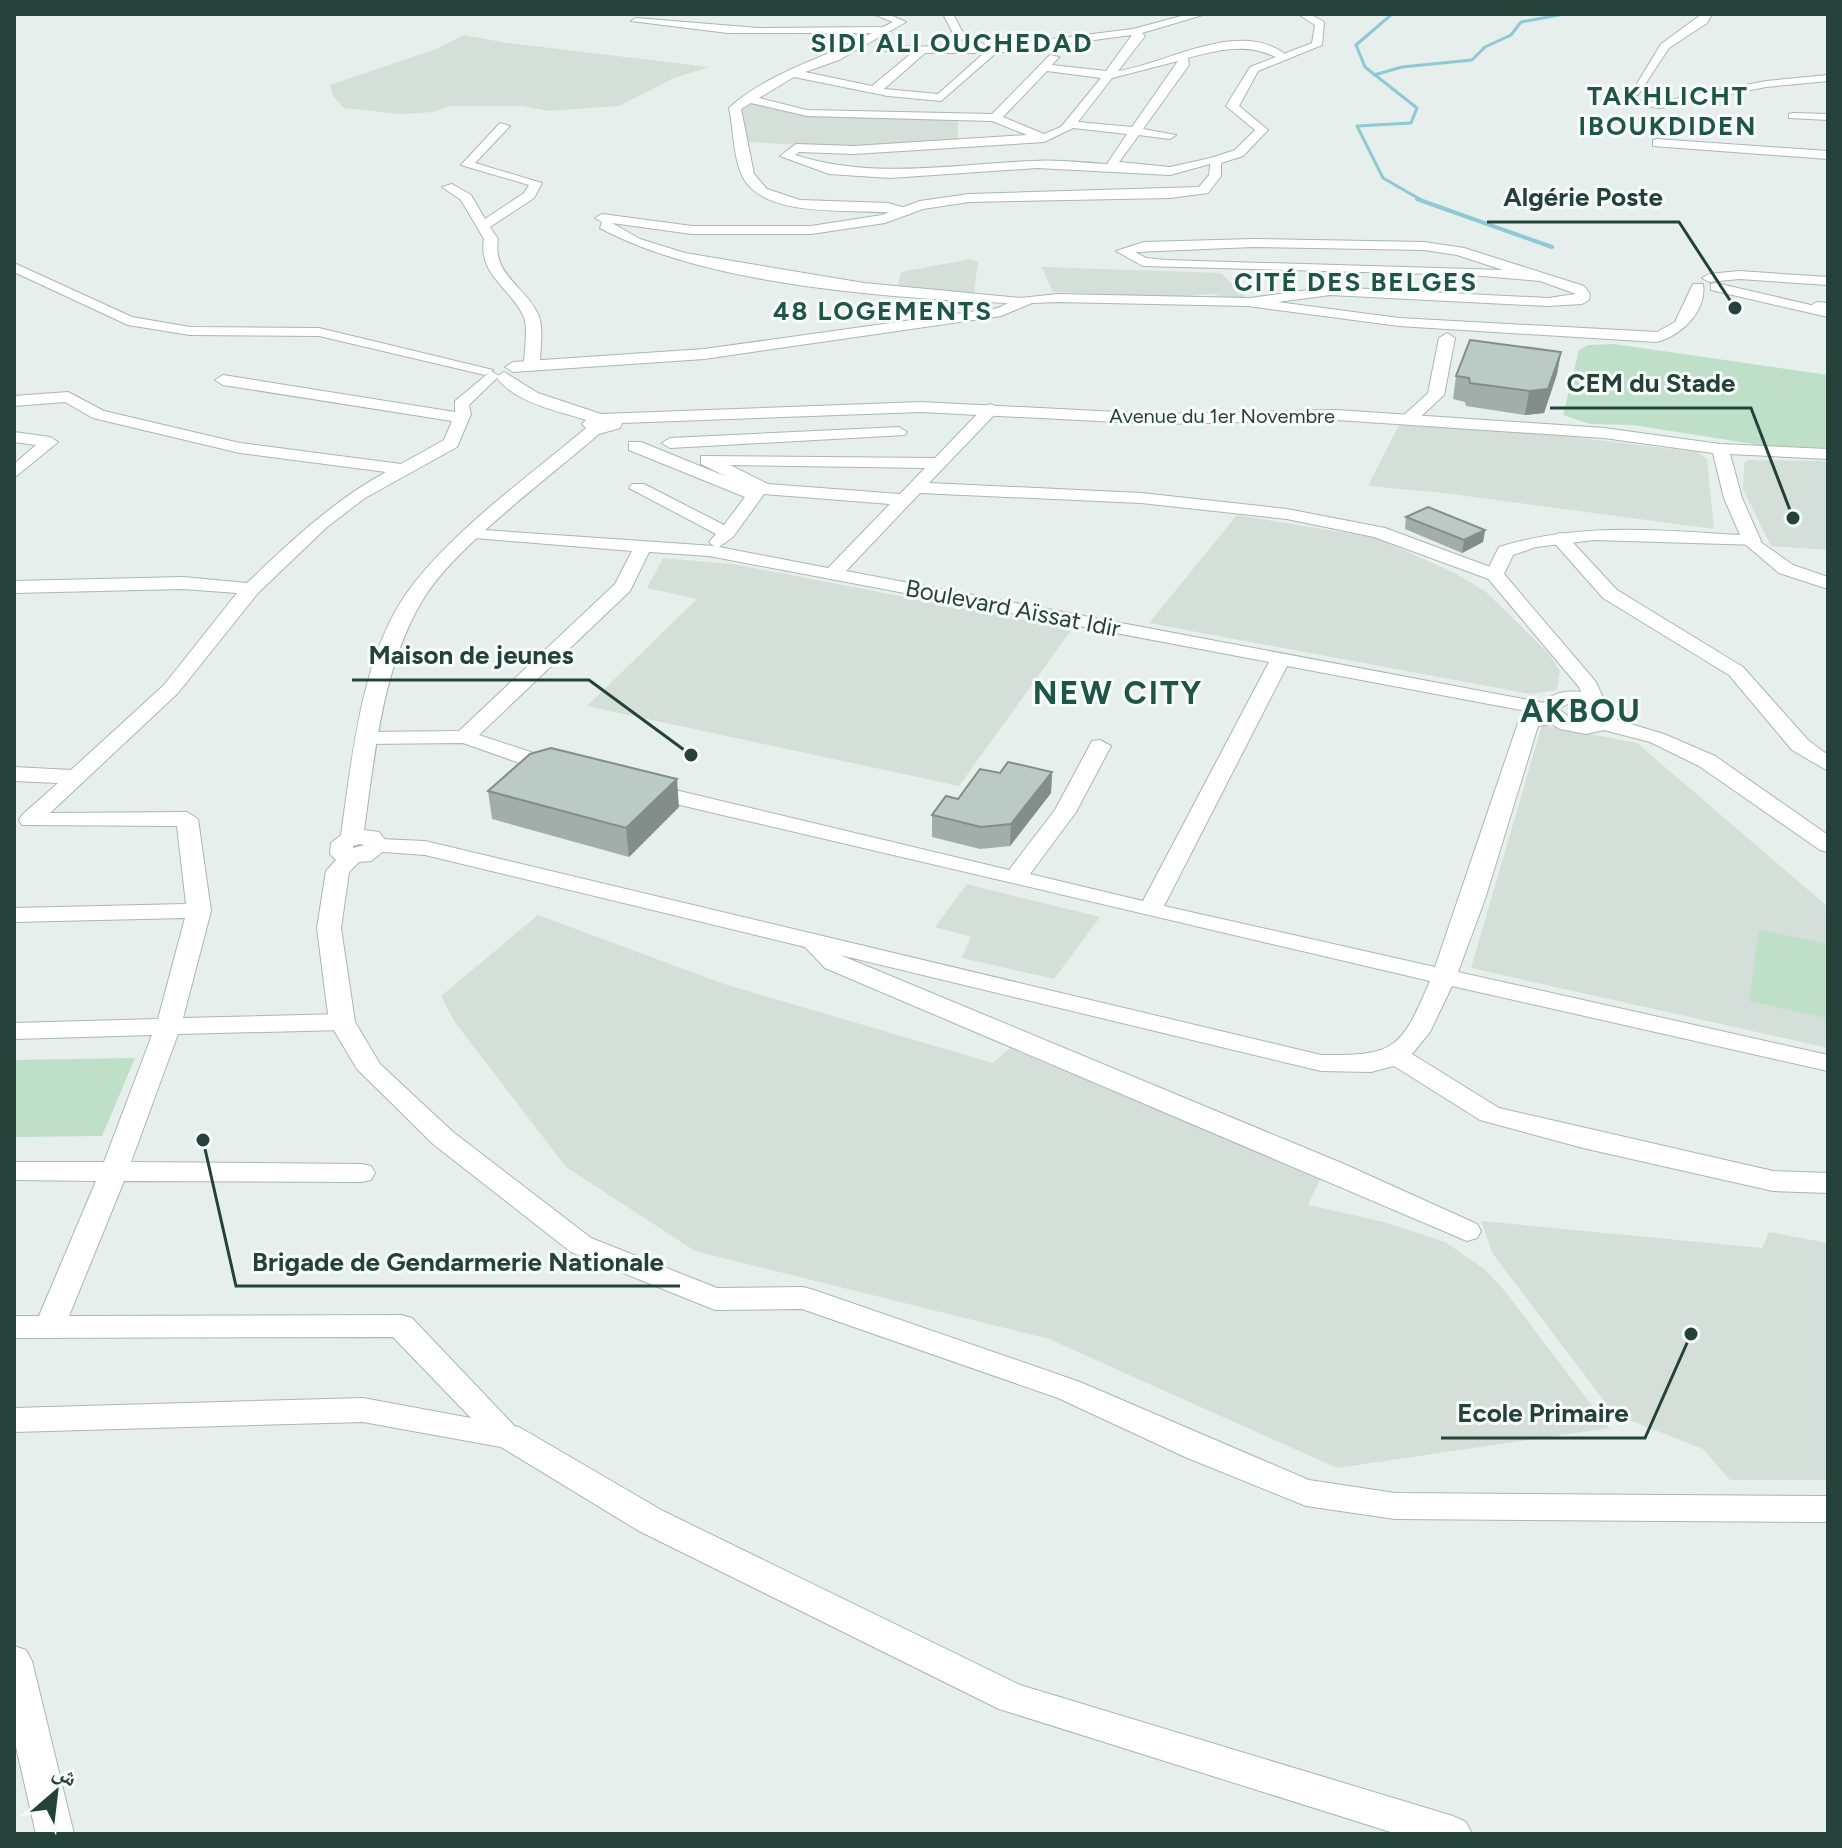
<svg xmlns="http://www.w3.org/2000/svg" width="1842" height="1848" font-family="Figtree,'Noto Naskh Arabic',sans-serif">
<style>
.built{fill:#d4dfda}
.green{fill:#bfe0c8}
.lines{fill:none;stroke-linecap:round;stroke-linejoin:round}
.stream-far1{stroke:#8ec9d4;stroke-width:3}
.stream{stroke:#8ec9d4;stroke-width:4}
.minor-casing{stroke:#a8b8b2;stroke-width:2}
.tertiary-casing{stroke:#a8b8b2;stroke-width:2}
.minor{fill:#fff;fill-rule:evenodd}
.tertiary{fill:#fff;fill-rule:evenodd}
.wall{fill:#a1aea9}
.shaded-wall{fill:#838d89}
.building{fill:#bbcac4;stroke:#838d89;stroke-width:2}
.labels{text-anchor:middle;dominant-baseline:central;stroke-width:6;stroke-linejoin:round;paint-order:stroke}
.far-street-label{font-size:20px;fill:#24423a;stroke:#f7fbf9}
.street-label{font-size:24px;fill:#24423a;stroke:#f7fbf9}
.far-district-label{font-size:26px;font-weight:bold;letter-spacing:2px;fill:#1f5548;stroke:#f7fbf9}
.district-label{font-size:32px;font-weight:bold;letter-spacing:2px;fill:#1f5548;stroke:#f7fbf9}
.leader{fill:none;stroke:#24423a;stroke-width:3}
.callout-dot{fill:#24423a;stroke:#f7fbf9;stroke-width:3}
.callout-label{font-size:26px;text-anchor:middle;font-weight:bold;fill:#24423a;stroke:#f7fbf9;stroke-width:6;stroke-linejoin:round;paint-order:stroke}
</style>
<rect width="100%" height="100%" fill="#e6efeb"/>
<!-- built -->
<g class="built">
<polygon points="464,35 507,43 709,67 674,78 619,106 549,111 522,106 450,106 434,112 399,114 344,108 333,96 330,85 436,49"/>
<polygon points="745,102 801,115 958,115 958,142 852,148 748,142 735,108"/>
<polygon points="971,259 978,262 974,293 916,290 898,285 901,273 906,271"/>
<polygon points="1042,267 1221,273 1246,298 1223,298 1215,294 1167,297 1053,292"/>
<polygon points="1399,425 1548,434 1697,452 1707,459 1714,529 1444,493 1368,486"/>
<polygon points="1748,460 1828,461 1828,550 1771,546 1743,489 1744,463"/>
<polygon points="1237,515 1377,538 1457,574 1486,592 1549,654 1560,671 1557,690 1530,694 1149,623"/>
<polygon points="663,558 733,564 1072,629 959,786 587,706 697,599 647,588"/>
<polygon points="1542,725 1637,743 1828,907 1828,1048 1471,968"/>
<polygon points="967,884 1100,917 1054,979 962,958 971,937 935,927"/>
<polygon points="538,915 724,984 993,1063 1010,1048 1322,1176 1308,1205 1384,1222 1445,1242 1484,1269 1504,1290 1609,1428 1337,1468 1049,1339 695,1251 566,1167 454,1021 441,996"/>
<polygon points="1481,1221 1762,1248 1769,1232 1828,1243 1828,1480 1730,1480 1703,1449 1614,1414 1493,1254"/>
</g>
<!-- green -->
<g class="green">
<polygon points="1614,344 1828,375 1828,448 1766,446 1633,425 1590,424 1563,415 1579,350 1588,345"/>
<polygon points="1759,930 1828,944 1826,1018 1749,1001"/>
<polygon points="135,1058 102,1136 14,1137 14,1060"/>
</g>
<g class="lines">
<!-- stream-far1 -->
<g class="stream-far1">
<polyline points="1392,14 1356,45 1365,67 1417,108 1411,123 1357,126 1383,178 1423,201"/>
<polyline points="1374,75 1402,67 1472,60 1485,47 1511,35 1521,22 1564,14"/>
</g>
<!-- stream -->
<polyline class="stream" points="1417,199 1552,247"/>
<!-- minor casing -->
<g class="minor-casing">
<g id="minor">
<path d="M873,14H888L906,22L839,60L805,72L872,86L913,52L885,51L881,46L974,47L954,35L943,14H953L962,31L988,47L1133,29L1189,14H1206L1142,33L1145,36L1118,71C1170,63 1243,16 1290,58L1281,60C1251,42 1221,49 1188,58L1189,65L1143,129L1176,135L1170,139L1139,135L1119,162L1170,167L1215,157L1221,161L1170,175L1037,168L890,178L829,174L780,156L796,144L854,146L1027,135L992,121L807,116L751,103L741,109L754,174L767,189L800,200L888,203L912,210L905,214C862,207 772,221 745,181C733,162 734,130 729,108C768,72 826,58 872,33H728L631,21L636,18L758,28L883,27L893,22ZM1132,35L1106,71L1052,65L1059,57L1050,55L992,114L807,110L759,98L794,77L888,96L941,101L996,53ZM925,53H984L938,94L884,89ZM1178,61L1132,127L1078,122L1112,78ZM1047,71L1101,78L1061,127L1044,134L1003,117ZM1073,128L1127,134L1107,164C1083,163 1058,159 1033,161C953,164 873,180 795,155L799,152L854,154L1044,142Z"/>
<polygon points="1702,14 1712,14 1707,23 1669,48 1638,95 1630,95 1661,44"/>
<polygon points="1828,75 1828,81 1766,87 1660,108 1623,103 1629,100 1660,102 1766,81"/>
<polygon points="1793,113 1828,114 1828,120 1789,118 1789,114"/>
<path d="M500,123L510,126L475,163L542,183L534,198L490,227L498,239C492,275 525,286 538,314C544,327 540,351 540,365L532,370L524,365C524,351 529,326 523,315C509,287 478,274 484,239L461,200L442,187L452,184L471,195L485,219L524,193L529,185L461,165Z"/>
<polygon points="1657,139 1828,151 1828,159 1653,146 1653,140"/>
<path d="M1253,239L1424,242L1464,248L1584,286L1590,294L1589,300L1582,304L1548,306L1330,295L1248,306L1243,305V299L1330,287L1548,298L1576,294L1540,281L1471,275L1143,266L1116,251L1144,242ZM1253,247L1424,250L1457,255L1503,270L1166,260L1146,258L1135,252Z"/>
<polygon points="1817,302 1828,303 1828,311 1812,309 1810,306"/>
<polygon points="1447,333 1455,338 1444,395 1416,421 1404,421 1404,415 1428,393 1439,338"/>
<path d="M491,371L499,376L469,405L471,414L457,447L365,498L327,527L258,593L178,693L50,813L187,812L198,819L211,911L183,1018L342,1014L355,1022L342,1030L178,1034L131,1162L361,1164L371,1166L375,1173L371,1180L361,1182L124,1181L69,1316L401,1315L412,1318L524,1436L519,1445L508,1448L497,1445L393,1337L14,1338V1316H39L96,1181L14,1180V1162H104L152,1035L14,1039V1023L158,1019L185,918L14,922V908L186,904L177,826L22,825L19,820L22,815L58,783L14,781V767L71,770L164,685L237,593L183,589L14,593V581L183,577L247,583C291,541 333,501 386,472L240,453L93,418L65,402L14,406V396L68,392L104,411L240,443L401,464L444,440L452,421L223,385L215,380L223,375L455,412V401Z"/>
<path d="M991,404L999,409L997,412L929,483L1141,493L1287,509L1385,528L1501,571V579L1494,581L1374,537L1287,519L1141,503L920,493L846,571L1555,705L1556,712L1565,718L1562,722L1538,726L1485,899L1458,972L1828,1055V1071L1452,986L1430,1032L1412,1054L1499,1108L1773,1171L1828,1173V1193L1773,1191L1583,1148L1480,1120L1394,1066L1371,1072L1321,1071L840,955L1344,1164L1477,1224L1481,1231L1477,1238L1467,1241L825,968L805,947L425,855L371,851L368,846L379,839L425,841L1321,1055C1394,1056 1401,1050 1430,981L646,797L635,790L646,783L1009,870L1055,810L1092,741L1100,740L1111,746L1076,812L1030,874L1143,901L1269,662L709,556L649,552L630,591L479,735L564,763L567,768L564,773H548L463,743L366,744L355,738L366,732L459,731L615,584L632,551L475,538L469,537V529L714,546L709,542L716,534L629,488L632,484H644L724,525L745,497L629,450V442H641L727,477L701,464V456L935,458L985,406ZM730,465L925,468L900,494L768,484ZM764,494L890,504L828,568L719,547L733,537ZM1287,666L1537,713L1522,716L1519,720L1435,967L1164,906Z"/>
<polygon points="899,427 907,432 905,435 670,448 662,443 670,438"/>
<polygon points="14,432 50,437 58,442 14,478 14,464 36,445 14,442"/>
<polygon points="1559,533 1565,534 1617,590 1743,667 1808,740 1828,755 1828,771 1792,750 1729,675 1603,598 1550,538"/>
<polygon points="1752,536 1793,565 1828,577 1828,589 1779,573 1746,545 1743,541"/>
<polygon points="14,1646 26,1650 32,1661 74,1834 36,1834 14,1738"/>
</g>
</g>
<!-- tertiary casing -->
<g class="tertiary-casing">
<g id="tertiary">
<path d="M1298,14H1310L1324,22L1322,45L1258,71L1239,106L1268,130L1243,156L1221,163V176L1208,193L1170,198L969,202L923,209L885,223L811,234H692L612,223L640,239L685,253L864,283L1020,298L1058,294L1248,298L1399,318L1657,332L1675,322L1693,284H1703C1707,311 1682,335 1657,342L1399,326L1248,306L1058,302L1032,303L1001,316L704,359L513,372L505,367L513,362L704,349L998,308L1008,303C888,298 705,285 600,228L602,222L595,218L602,214L692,226H811L882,215L920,201L969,194L1199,187L1209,175L1211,158L1235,150L1255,130L1226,106L1250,67L1312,43L1315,25Z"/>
<polygon points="14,263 132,317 190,327 319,328 493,370 485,375 319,336 190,335 128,325 14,272"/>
<polygon points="1739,271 1828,277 1828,285 1739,279 1709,282 1702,278 1709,274"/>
<polygon points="1716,283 1828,309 1828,317 1711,290 1711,284"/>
<path d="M504,372L538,393L601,414L921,402L1156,414L1337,410L1604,428L1720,444L1828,449V459L1730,454L1742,498L1761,541L1758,545L1594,540L1536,547L1513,555L1504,574L1596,682L1603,698L1617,711V720L1664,734L1715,756L1828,835V852L1820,850L1699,766L1650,742L1604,730L1586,734L1560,729L1545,720L1538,709C1549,694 1562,690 1581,692L1579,687L1485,575L1499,547C1579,522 1658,530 1740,535L1724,498L1713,453L1604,438L1337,420L1156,424L921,412L622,423L620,428L599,434C551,476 453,548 422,601C382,669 375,753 364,830L379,832L390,846L371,861L359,862L349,872L341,928L355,1022L380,1064L453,1132L591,1238L717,1288L803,1287L814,1290L1080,1382L1309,1480L1395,1493L1828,1496V1522L1395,1519L1306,1506L1185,1457L1058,1398L802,1309L715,1310L571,1252L433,1144L357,1069L329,1022L317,928L326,871L336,860L330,854L331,843L341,835C352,759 361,659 406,594C451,531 527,478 586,428L582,424L586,420C555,410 516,403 496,377ZM1569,703L1585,705L1598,716C1584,725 1570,720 1559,709ZM359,844L365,845L353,848V846Z"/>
<polygon points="363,1398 519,1427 663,1511 1020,1685 1453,1816 1466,1822 1472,1834 1397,1834 999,1709 639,1531 501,1447 363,1422 14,1432 14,1408"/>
</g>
</g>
<!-- minor -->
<use href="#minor" class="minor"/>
<!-- tertiary -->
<use href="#tertiary" class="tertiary"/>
</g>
<!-- wall -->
<g class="wall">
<polygon points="1561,352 1557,374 1544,413 1525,415 1466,406 1465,402 1453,399 1456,376"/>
<polygon points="1406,517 1485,530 1483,542 1462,553 1405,529"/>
<polygon points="1052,772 1051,793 1010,846 980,849 932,837 932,815 1000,773"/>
<polygon points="488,791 679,807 629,857 492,819"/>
</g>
<!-- shaded-wall -->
<g class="shaded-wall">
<polygon points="1561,352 1557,374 1544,413 1525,415 1529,391"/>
<polygon points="1485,530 1483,542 1462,553 1464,540"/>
<polygon points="1052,772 1051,793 1010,846 1011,824"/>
<polygon points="677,779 679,807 629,857 626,828"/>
</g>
<!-- building -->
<g class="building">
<polygon points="1470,340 1561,352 1548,389 1529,391 1470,383 1469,378 1456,376"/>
<polygon points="1428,507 1485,530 1464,540 1406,517"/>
<polygon points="551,748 677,779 626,828 488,791 530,754"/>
<polygon points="1008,762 1052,772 1011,824 981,827 932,815 946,796 958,799 980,769 1000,773"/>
</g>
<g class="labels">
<!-- far-street labels -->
<g class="far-street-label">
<text x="1222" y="416">Avenue du 1er Novembre</text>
</g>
<!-- street labels -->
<g class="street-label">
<text transform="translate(1013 608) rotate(11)">Boulevard Aïssat Idir</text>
</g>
<!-- far-district labels -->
<g class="far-district-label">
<text x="952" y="43">SIDI ALI OUCHEDAD</text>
<text x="1668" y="96">TAKHLICHT<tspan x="1668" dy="30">IBOUKDIDEN</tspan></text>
<text x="1356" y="282">CITÉ DES BELGES</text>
<text x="883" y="311">48 LOGEMENTS</text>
</g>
<!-- district labels -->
<g class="district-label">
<text x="1118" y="693">NEW CITY</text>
<text x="1581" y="711">AKBOU</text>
</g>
</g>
<!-- callouts -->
<path class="leader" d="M1735 308L1679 222H1487M1793 518L1751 408H1550M691 755L589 680H352M203 1140L236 1286H680M1691 1334L1645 1438H1441"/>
<g class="callout-dot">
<circle cx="1735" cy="308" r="8"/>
<circle cx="1793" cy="518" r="8"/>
<circle cx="691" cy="755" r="8"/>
<circle cx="203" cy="1140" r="8"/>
<circle cx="1691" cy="1334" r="8"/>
</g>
<g class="callout-label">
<text x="1583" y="206">Algérie Poste</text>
<text x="1651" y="392">CEM du Stade</text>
<text x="471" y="664">Maison de jeunes</text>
<text x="458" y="1271">Brigade de Gendarmerie Nationale</text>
<text x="1543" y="1422">Ecole Primaire</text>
</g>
<!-- border -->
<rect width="1842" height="1848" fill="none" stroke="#24423a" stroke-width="32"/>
<!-- north arrow -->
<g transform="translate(56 1792) rotate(28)" stroke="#f7fbf9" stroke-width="6" paint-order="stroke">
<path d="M0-6L14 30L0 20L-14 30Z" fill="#24423a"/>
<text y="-12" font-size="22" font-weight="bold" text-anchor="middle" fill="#24423a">ش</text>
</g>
</svg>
